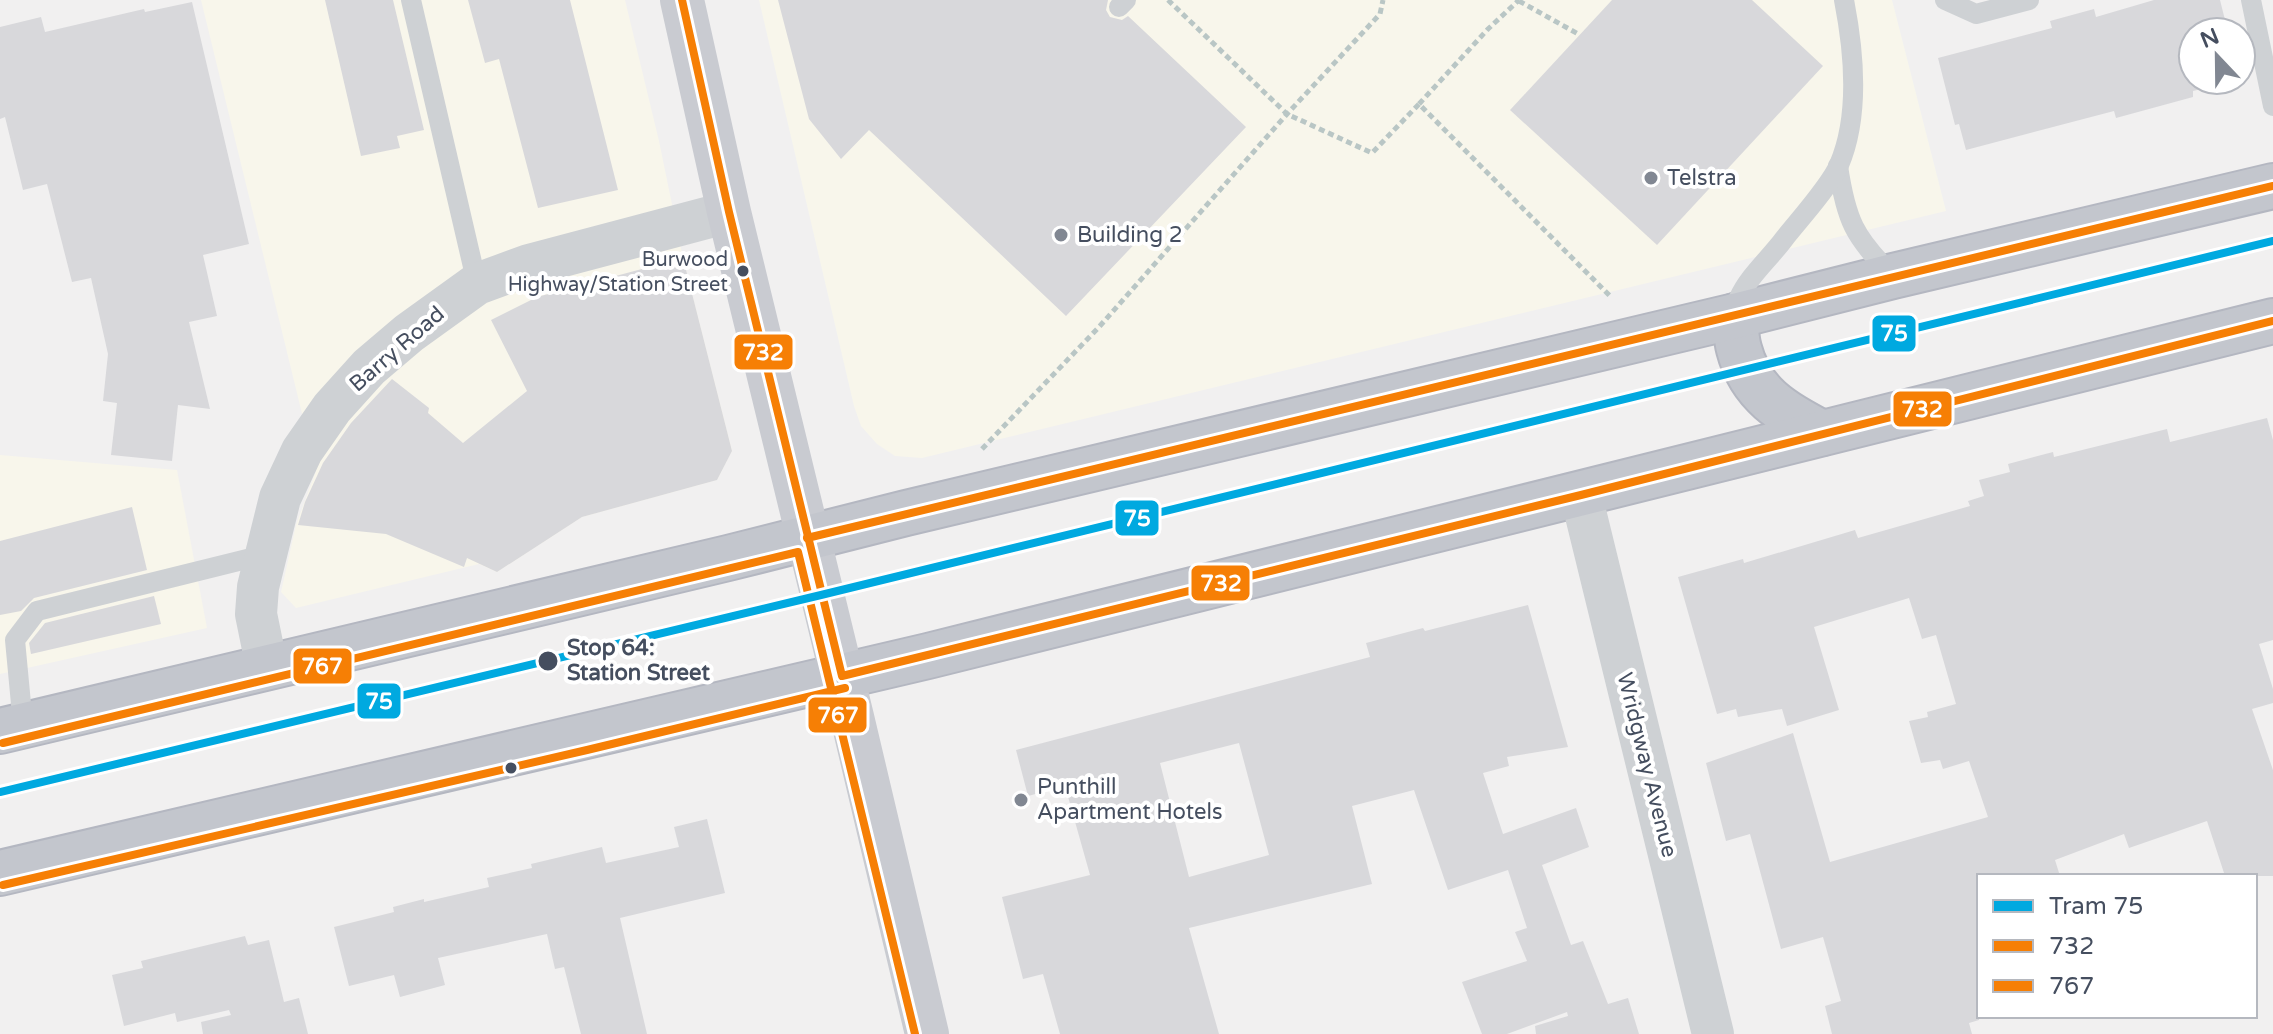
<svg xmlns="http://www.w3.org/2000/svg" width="2273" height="1034" font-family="'Varela Round',sans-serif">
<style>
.commercial{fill:#f8f6eb}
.building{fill:#d8d8db;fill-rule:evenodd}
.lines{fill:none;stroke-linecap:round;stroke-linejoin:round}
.trunk-casing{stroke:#b4b7c1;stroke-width:48}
.path{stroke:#b9c6c5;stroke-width:5;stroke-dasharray:6 4;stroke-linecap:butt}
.service{stroke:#ced1d4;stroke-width:20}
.minor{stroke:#ced1d4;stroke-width:42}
.primary{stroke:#c9cbd1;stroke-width:44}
.trunk{stroke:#c3c6cd;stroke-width:44}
.bus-1-casing{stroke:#fff;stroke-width:14}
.bus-2-casing{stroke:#fff;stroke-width:14}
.bus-1{stroke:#f67f05;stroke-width:8}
.bus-2{stroke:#f67f05;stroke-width:8}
.tram-1-casing{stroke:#fff;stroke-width:14}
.tram-1{stroke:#00a9e0;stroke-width:8}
.poi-dot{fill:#818792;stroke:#fff;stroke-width:3}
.bus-dot{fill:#454e5f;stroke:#fff;stroke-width:3}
.labels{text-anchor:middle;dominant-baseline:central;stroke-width:8;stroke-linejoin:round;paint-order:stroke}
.bus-label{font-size:20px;fill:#454e5f;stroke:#fff;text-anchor:end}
.poi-label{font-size:22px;fill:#454e5f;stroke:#fff;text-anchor:start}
.street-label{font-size:22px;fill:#454e5f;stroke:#fff}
.stop-label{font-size:22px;font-weight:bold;fill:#454e5f;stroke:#fff;text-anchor:start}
.line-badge{stroke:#fff;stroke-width:3}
.badge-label{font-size:22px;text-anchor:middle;font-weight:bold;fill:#fff}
</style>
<rect width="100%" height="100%" fill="#f1f0f0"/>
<!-- commercial -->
<g class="commercial">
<polygon points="201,0 625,0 659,141 683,258 732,451 717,480 582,517 497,572 479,564 296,608 281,592 296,525 316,471"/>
<polygon points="759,0 1892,0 1946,211 922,458 895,456 877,444 861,426 854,406"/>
<polygon points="0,455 177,470 207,628 0,674"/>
</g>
<!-- building -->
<g class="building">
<polygon points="325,0 393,0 424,130 397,136 400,148 361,156"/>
<polygon points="468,0 570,0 618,190 538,208 499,59 485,63"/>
<polygon points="778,0 1108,0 1106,10 1110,17 1122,20 1128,16 1246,127 1066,316 869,130 841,159 809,119"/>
<polygon points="1612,0 1752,0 1823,66 1657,245 1510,110"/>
<polygon points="2154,0 2220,0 2228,32 2193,32 2193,80 2239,80 2193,91 2193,97 2116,118 2114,111 1966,150 1959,124 1955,125 1938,58 2052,28 2050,21 2094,9 2096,17"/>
<polygon points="192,2 249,244 203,255 217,316 189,322 210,409 178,405 172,461 111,455 117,403 103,401 108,354 91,278 72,282 47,184 23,190 5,117 0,119 0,27 41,17 45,32 144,9 145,12"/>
<polygon points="683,258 732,451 717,480 582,517 497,572 467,558 464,567 386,534 298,525 305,502 323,463 351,423 392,379 429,408 428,413 463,443 527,391 491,320 537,297"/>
<polygon points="2267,418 2273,440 2273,640 2259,644 2273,689 2273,703 2252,709 2273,770 2273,876 2225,876 2207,821 2129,848 2124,834 2055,860 2060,876 1979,876 1979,1020 1969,1023 1972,1034 1832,1034 1825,1006 1841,1001 1823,937 1781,949 1750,834 1726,841 1706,763 1793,733 1830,862 1988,817 1969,761 1943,769 1940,760 1921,763 1909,721 1928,717 1927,712 1956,704 1936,635 1922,639 1909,598 1814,627 1839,710 1787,726 1782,709 1738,717 1736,709 1717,714 1678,577 1743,559 1744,563 1855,530 1858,538 1970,506 1968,501 1984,496 1979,480 2010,472 2008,464 2053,452 2054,457 2167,429 2170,442"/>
<polygon points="132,507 147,570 34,598 21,611 0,615 0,541"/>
<polygon points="154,596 161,624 31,654 29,643 45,623"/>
<path d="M1528,605L1568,747L1507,757L1509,766L1483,773L1503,834L1576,808L1589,847L1542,865L1571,945L1583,941L1608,1004L1628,998L1639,1034H1536L1535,1026L1568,1016L1567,1012L1507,1034H1482L1462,982L1527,961L1515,932L1527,928L1508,870L1448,890L1414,790L1352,806L1372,884L1189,928L1219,1034H1060L1043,974L1023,979L1002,897L1090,875L1065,786L1028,796L1016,750L1370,657L1366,643L1423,628L1425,631ZM1239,743L1269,855L1189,877L1160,763Z"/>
<polygon points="707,819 725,893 620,918 647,1034 581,1034 564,967 555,969 547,934 438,958 445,985 400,997 394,975 349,986 334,927 394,912 393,907 424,899 424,902 489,887 487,878 532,868 531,864 602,847 606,863 679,847 674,827"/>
<polygon points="245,936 248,945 269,940 284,1002 299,998 308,1034 203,1034 201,1022 231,1015 229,1010 177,1022 175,1013 124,1026 112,975 143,968 141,961"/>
</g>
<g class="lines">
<!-- trunk casing -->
<g class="trunk-casing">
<g id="trunk">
<path d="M1735,316C1736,327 1736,339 1739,349C1751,395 1783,412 1822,433"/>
<polyline points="0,731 728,558 906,513 1735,316 1893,276 2273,186"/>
<polyline points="0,873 928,656 2273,321"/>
</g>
</g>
<!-- path -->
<g class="path">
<polyline points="1168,0 1287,114 1372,153 1419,104 1610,296"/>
<polyline points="1519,1 1580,35"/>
<polyline points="1419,104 1488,29 1519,0"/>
<polyline points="982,449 1099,327 1287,114 1380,14 1383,0"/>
</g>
<!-- service -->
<g class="service">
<polyline points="411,0 477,284"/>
<polyline points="1945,0 1976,14 2029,0"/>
<polyline points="2251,0 2273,106"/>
<polyline points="1119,7 1126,0"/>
<path d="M1838,166C1846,220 1854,237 1893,276"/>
<path d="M1735,316C1736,311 1737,304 1739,298C1748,277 1770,258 1784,239C1799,220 1830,186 1839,165C1860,116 1854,51 1844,0"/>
<polyline points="23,725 15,640 37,611 267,554"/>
</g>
<!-- minor -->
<g class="minor">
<polyline points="1581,495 1713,1034"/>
<polyline points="267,668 256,614 258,587 280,498 302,451 332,408 369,367 409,333 477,284 529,265 729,212"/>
</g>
<!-- primary -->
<polyline class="primary" points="682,0 729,212 852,717 927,1034"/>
<!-- trunk -->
<use href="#trunk" class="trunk"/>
<!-- bus-1 casing -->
<g class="bus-1-casing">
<g id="bus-1">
<polyline points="682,0 729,212 842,676 1581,495 2273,321"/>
<polyline points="807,538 2273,186"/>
</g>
</g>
<!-- bus-2 casing -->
<g class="bus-2-casing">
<g id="bus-2">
<polyline points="3,743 798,552 915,1034"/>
<polyline points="3,885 587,750 845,688"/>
</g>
</g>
<!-- bus-1 -->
<use href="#bus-1" class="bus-1"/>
<!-- bus-2 -->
<use href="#bus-2" class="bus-2"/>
<!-- tram-1 casing -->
<g class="tram-1-casing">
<polyline id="tram-1" points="0,792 821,595 2273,241"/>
</g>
<!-- tram-1 -->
<use href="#tram-1" class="tram-1"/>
</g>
<!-- markers -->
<g class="poi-dot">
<circle cx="1651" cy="178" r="8"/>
<circle cx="1061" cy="235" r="8"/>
<circle cx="1021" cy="800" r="8"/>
</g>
<g class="bus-dot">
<circle cx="743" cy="271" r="7"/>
<circle cx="548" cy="661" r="11"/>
<circle cx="511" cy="768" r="7"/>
</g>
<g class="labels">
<!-- bus labels -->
<g class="bus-label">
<text x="728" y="260">Burwood<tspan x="728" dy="25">Highway/Station Street</tspan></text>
</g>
<!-- poi labels -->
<g class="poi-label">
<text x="1667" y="178">Telstra</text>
<text x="1077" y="235">Building 2</text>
<text x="1037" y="787">Punthill<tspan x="1037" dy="25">Apartment Hotels</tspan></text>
</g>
<!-- street labels -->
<g class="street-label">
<text transform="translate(397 349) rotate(-41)">Barry Road</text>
<text transform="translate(1647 765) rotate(76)">Wridgway Avenue</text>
</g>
<!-- stop labels -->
<g class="stop-label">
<text x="567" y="648">Stop 64:<tspan x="567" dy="25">Station Street</tspan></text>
</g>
</g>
<g class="line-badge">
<rect x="1871" y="314" width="46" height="39" rx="8" fill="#00a9e0"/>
<rect x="733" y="333" width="61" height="38" rx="8" fill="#f67f05"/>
<rect x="1892" y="390" width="61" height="38" rx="8" fill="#f67f05"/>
<rect x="1114" y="499" width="46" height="38" rx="8" fill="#00a9e0"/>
<rect x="1190" y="564" width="61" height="38" rx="8" fill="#f67f05"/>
<rect x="292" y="647" width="61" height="38" rx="8" fill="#f67f05"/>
<rect x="356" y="682" width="46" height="38" rx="8" fill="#00a9e0"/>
<rect x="807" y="696" width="61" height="38" rx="8" fill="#f67f05"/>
</g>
<g class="badge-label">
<text x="1894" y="341">75</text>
<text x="763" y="360">732</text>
<text x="1922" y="417">732</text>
<text x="1137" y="526">75</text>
<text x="1221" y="591">732</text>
<text x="322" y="674">767</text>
<text x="379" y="709">75</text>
<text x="838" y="723">767</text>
</g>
<!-- legend -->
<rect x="1977" y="874" width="280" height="144" fill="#ffffff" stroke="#b5b8bf" stroke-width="2"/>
<rect x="1993" y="900" width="40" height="12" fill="#00a9e0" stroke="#b5b8bf" stroke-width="2"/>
<text x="2049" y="914" font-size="24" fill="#454e5f">Tram 75</text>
<rect x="1993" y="940" width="40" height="12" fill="#f67f05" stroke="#b5b8bf" stroke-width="2"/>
<text x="2049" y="954" font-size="24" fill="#454e5f">732</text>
<rect x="1993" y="980" width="40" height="12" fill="#f67f05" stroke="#b5b8bf" stroke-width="2"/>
<text x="2049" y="994" font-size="24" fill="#454e5f">767</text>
<!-- north arrow -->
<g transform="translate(2217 56) rotate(338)"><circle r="38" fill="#ffffff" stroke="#b5b8bf" stroke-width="2"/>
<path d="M0-6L14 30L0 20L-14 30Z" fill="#818792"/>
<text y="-12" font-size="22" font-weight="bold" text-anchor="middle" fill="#454e5f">N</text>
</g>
</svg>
